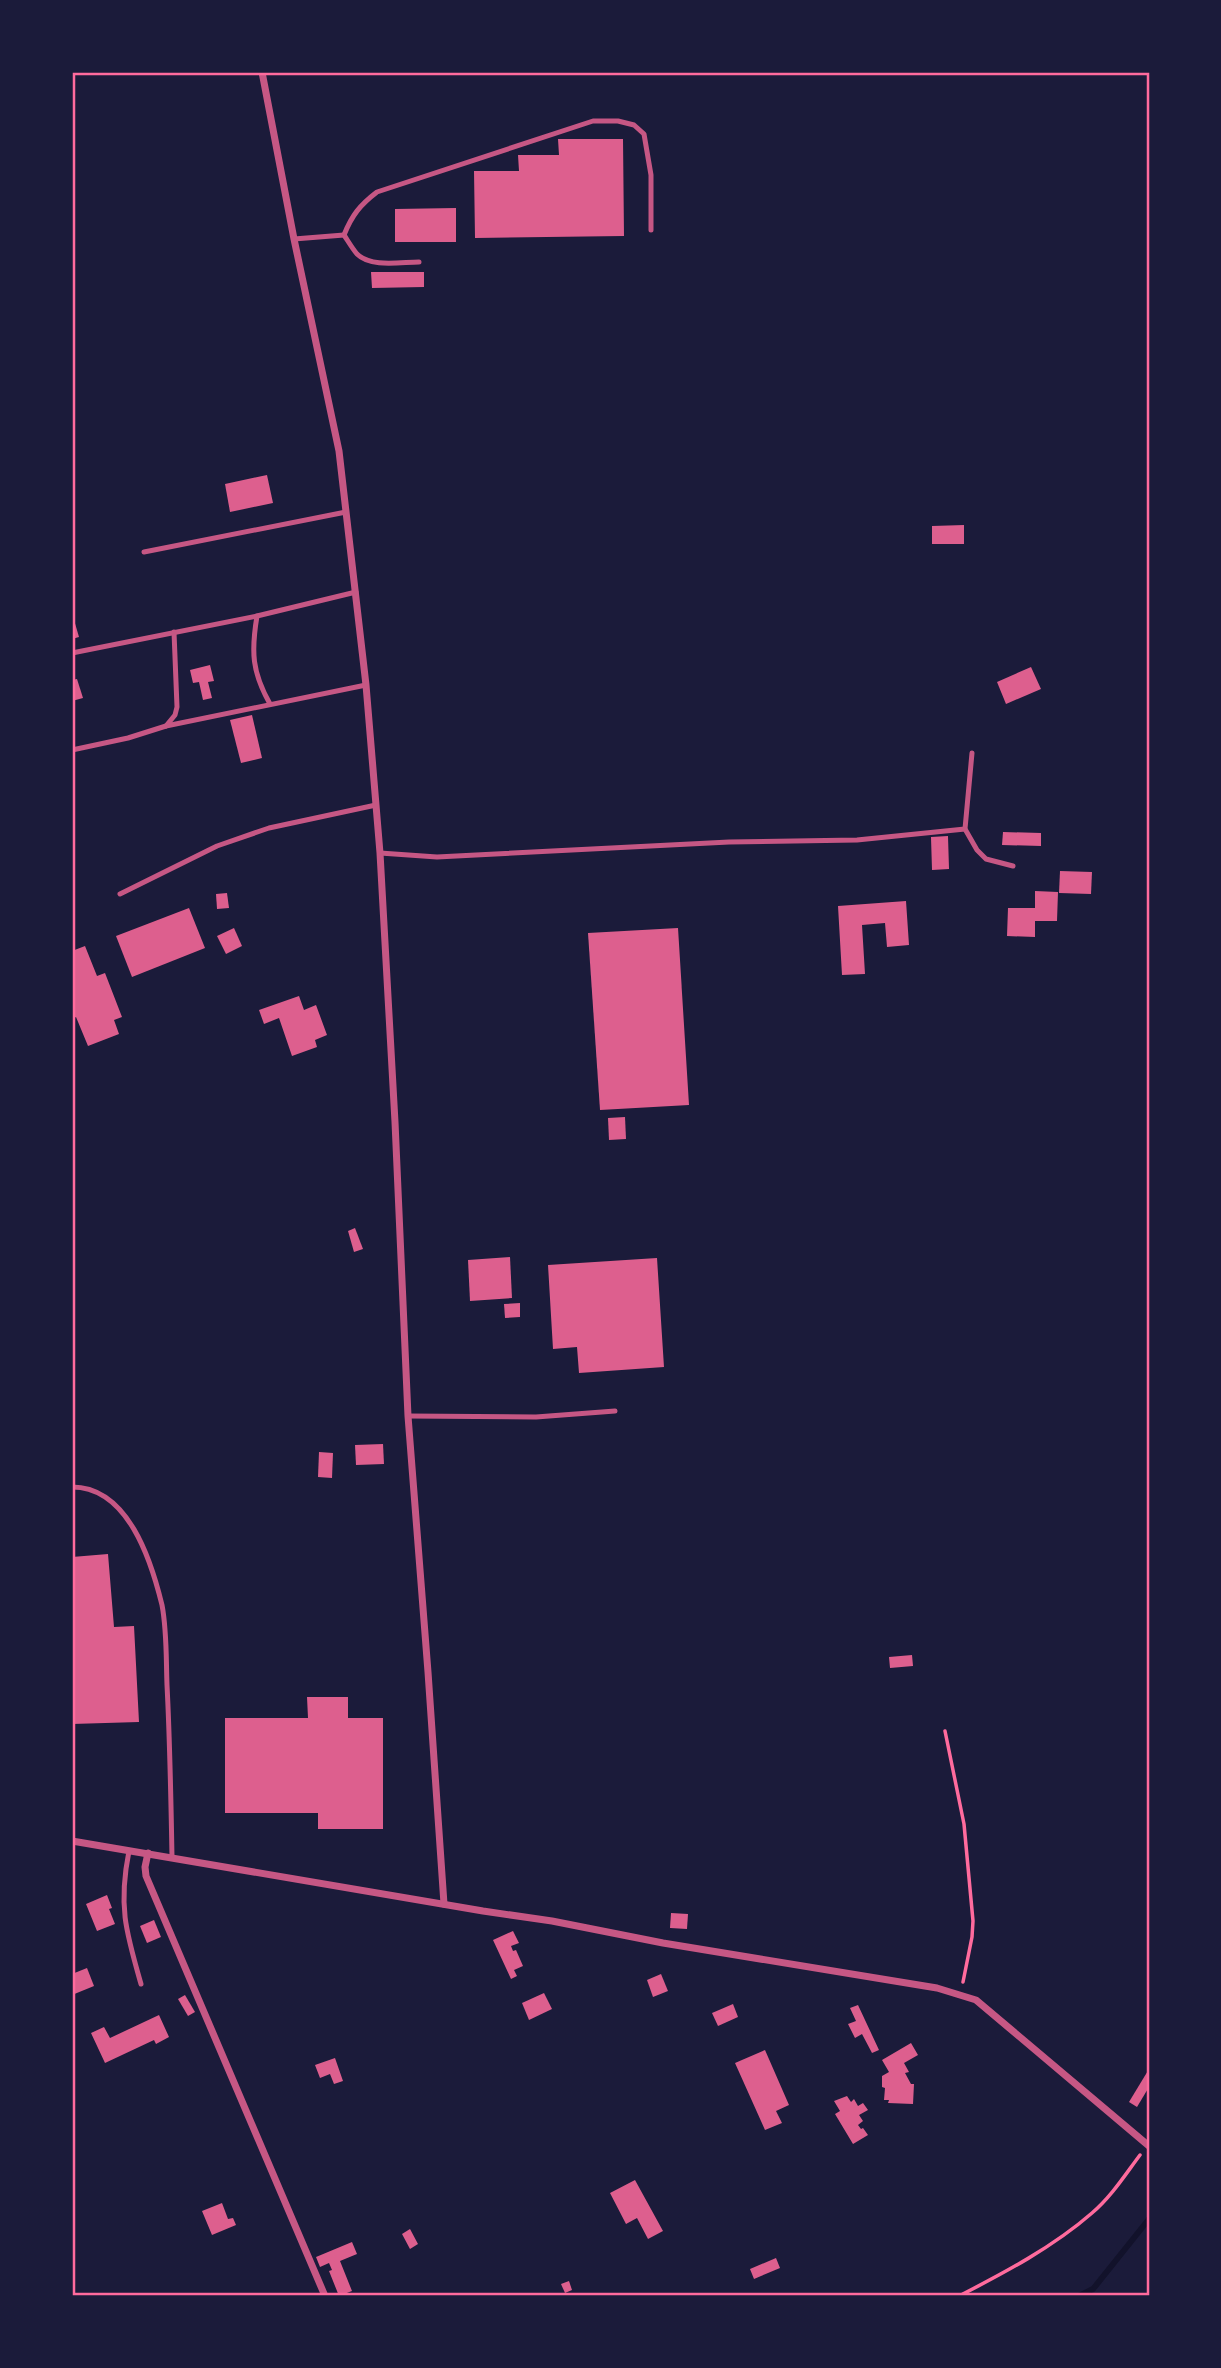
<svg xmlns="http://www.w3.org/2000/svg" width="1221" height="2368" font-family="'Source Sans 3',sans-serif">
<style>
.lines{fill:none;stroke-linecap:round;stroke-linejoin:round}
.stream{stroke:#12122b;stroke-width:6}
.building{fill:#dd5f8e}
.path{stroke:#ff6b9d;stroke-width:3.5}
.service{stroke:#c65784;stroke-width:5}
.minor{stroke:#c65784;stroke-width:7}
.neatline{fill:none;stroke:#ff6b9d;stroke-width:2.5}
</style>
<rect width="100%" height="100%" fill="#1b1b3a"/>
<g class="lines">
<!-- stream -->
<polyline class="stream" points="1079,2296 1093,2289 1149,2219"/>
</g>
<!-- building -->
<g class="building">
<polygon points="558,139 623,139 624,236 475,238 474,171 519,171 518,155 559,155"/>
<polygon points="456,208 456,242 395,242 395,209"/>
<polygon points="371,272 424,272 424,287 372,288"/>
<polygon points="267,475 273,503 230,512 225,484"/>
<polygon points="964,525 964,544 932,544 932,526"/>
<polygon points="72,613 79,637 72,639"/>
<polygon points="210,665 214,681 208,682 212,698 203,700 199,682 193,683 190,670"/>
<polygon points="1031,667 1041,689 1006,704 997,682"/>
<polygon points="77,679 83,698 72,701 72,680"/>
<polygon points="252,715 262,758 241,763 230,720"/>
<polygon points="1003,832 1041,833 1041,846 1002,845"/>
<polygon points="948,836 949,869 932,870 931,837"/>
<polygon points="1060,871 1092,872 1091,894 1059,893"/>
<polygon points="1035,891 1058,892 1057,921 1035,921 1035,937 1007,936 1008,908 1035,908"/>
<polygon points="227,893 229,908 217,909 216,894"/>
<polygon points="906,901 909,945 887,947 885,923 862,925 865,974 842,975 838,906"/>
<polygon points="189,908 205,948 132,977 116,936"/>
<polygon points="234,928 242,946 226,954 217,936"/>
<polygon points="678,928 689,1105 600,1110 588,933"/>
<polygon points="85,946 97,976 105,973 122,1017 114,1020 119,1034 88,1046 76,1017 72,1019 72,951"/>
<polygon points="299,996 304,1010 316,1005 327,1035 315,1040 317,1047 292,1056 279,1018 264,1024 259,1010"/>
<polygon points="625,1117 626,1139 609,1140 608,1118"/>
<polygon points="355,1228 363,1249 354,1252 348,1231"/>
<polygon points="510,1257 512,1298 470,1301 468,1260"/>
<polygon points="657,1258 664,1367 579,1373 577,1347 553,1349 548,1265"/>
<polygon points="520,1303 520,1317 505,1318 504,1304"/>
<polygon points="383,1444 384,1464 356,1465 355,1445"/>
<polygon points="319,1452 333,1453 332,1478 318,1477"/>
<polygon points="108,1554 114,1627 134,1626 139,1722 72,1724 72,1557"/>
<polygon points="912,1655 913,1666 890,1668 889,1657"/>
<polygon points="307,1697 348,1697 348,1718 383,1718 383,1829 318,1829 318,1813 225,1813 225,1718 308,1718"/>
<polygon points="107,1895 112,1908 109,1909 115,1924 97,1931 86,1904"/>
<polygon points="671,1913 688,1914 687,1929 670,1928"/>
<polygon points="154,1920 161,1937 147,1943 140,1926"/>
<polygon points="513,1931 519,1943 511,1946 513,1951 516,1950 523,1966 514,1970 517,1976 511,1979 493,1940"/>
<polygon points="87,1968 94,1986 72,1995 72,1974"/>
<polygon points="661,1974 668,1991 653,1997 647,1980"/>
<polygon points="544,1993 552,2009 529,2020 522,2003"/>
<polygon points="185,1995 195,2012 188,2016 178,1999"/>
<polygon points="733,2004 738,2017 718,2026 712,2013"/>
<polygon points="858,2005 879,2050 872,2053 862,2034 855,2038 848,2024 856,2021 850,2008"/>
<polygon points="159,2015 169,2037 156,2044 154,2040 105,2063 91,2033 104,2027 110,2038"/>
<polygon points="911,2043 918,2055 904,2063 909,2072 905,2073 911,2084 914,2084 913,2104 888,2103 889,2100 884,2100 885,2088 882,2087 882,2076 889,2072 882,2060"/>
<polygon points="765,2050 789,2105 776,2111 782,2123 765,2130 735,2063"/>
<polygon points="335,2058 343,2081 334,2084 330,2074 320,2078 315,2065"/>
<polygon points="1149,2069 1149,2087 1137,2107 1129,2102"/>
<polygon points="847,2096 851,2102 854,2099 858,2106 863,2103 868,2110 859,2115 863,2121 858,2125 861,2129 863,2128 868,2135 853,2144 835,2114 840,2111 834,2101"/>
<polygon points="635,2180 663,2231 648,2239 637,2218 626,2224 610,2193"/>
<polygon points="222,2203 228,2219 233,2218 236,2225 212,2235 202,2211"/>
<polygon points="410,2229 418,2244 410,2249 402,2234"/>
<polygon points="352,2242 357,2254 340,2261 352,2291 339,2296 329,2271 332,2270 329,2263 320,2267 316,2257"/>
<polygon points="776,2258 780,2268 754,2279 750,2269"/>
<polygon points="569,2281 572,2290 565,2293 561,2284"/>
</g>
<g class="lines">
<!-- path -->
<g class="path">
<polyline points="945,1731 964,1824 973,1921 972,1937 963,1982"/>
<path d="M959,2296C1004,2273 1053,2247 1092,2213C1111,2197 1125,2175 1140,2155"/>
</g>
<!-- service -->
<g class="service">
<polyline points="294,239 344,235"/>
<path d="M419,262C401,262 371,268 357,254C352,248 348,241 344,235C352,215 360,205 377,192L593,121H618L634,125L644,134L651,175V230"/>
<polyline points="144,552 346,512"/>
<path d="M257,616C251,652 252,672 270,704"/>
<polyline points="72,653 257,616 356,592"/>
<polyline points="166,726 175,715 177,707 174,632"/>
<polyline points="72,750 128,738 166,726 366,685"/>
<polyline points="972,753 965,829 977,850 986,859 1013,866"/>
<polyline points="380,853 437,857 729,842 857,840 965,829"/>
<polyline points="120,894 217,846 269,828 376,805"/>
<polyline points="408,1416 536,1417 615,1411"/>
<path d="M72,1487C128,1487 151,1560 162,1605C167,1631 166,1659 167,1685C170,1743 171,1800 172,1857"/>
<path d="M129,1851C118,1906 126,1932 141,1984"/>
</g>
<!-- minor -->
<g class="minor">
<polyline points="262,72 294,239 339,451 366,685 380,853 395,1122 408,1416 428,1672 444,1904"/>
<polyline points="72,1841 483,1911 552,1921 663,1943 937,1988 976,2000 1149,2146"/>
<polyline points="148,1853 145,1867 146,1876 325,2296"/>
</g>
</g>
<!-- border -->
<rect width="1221" height="2368" fill="none" stroke="#1b1b3a" stroke-width="147"/>
<rect x="74" y="74" width="1074" height="2220" class="neatline"/>
</svg>
